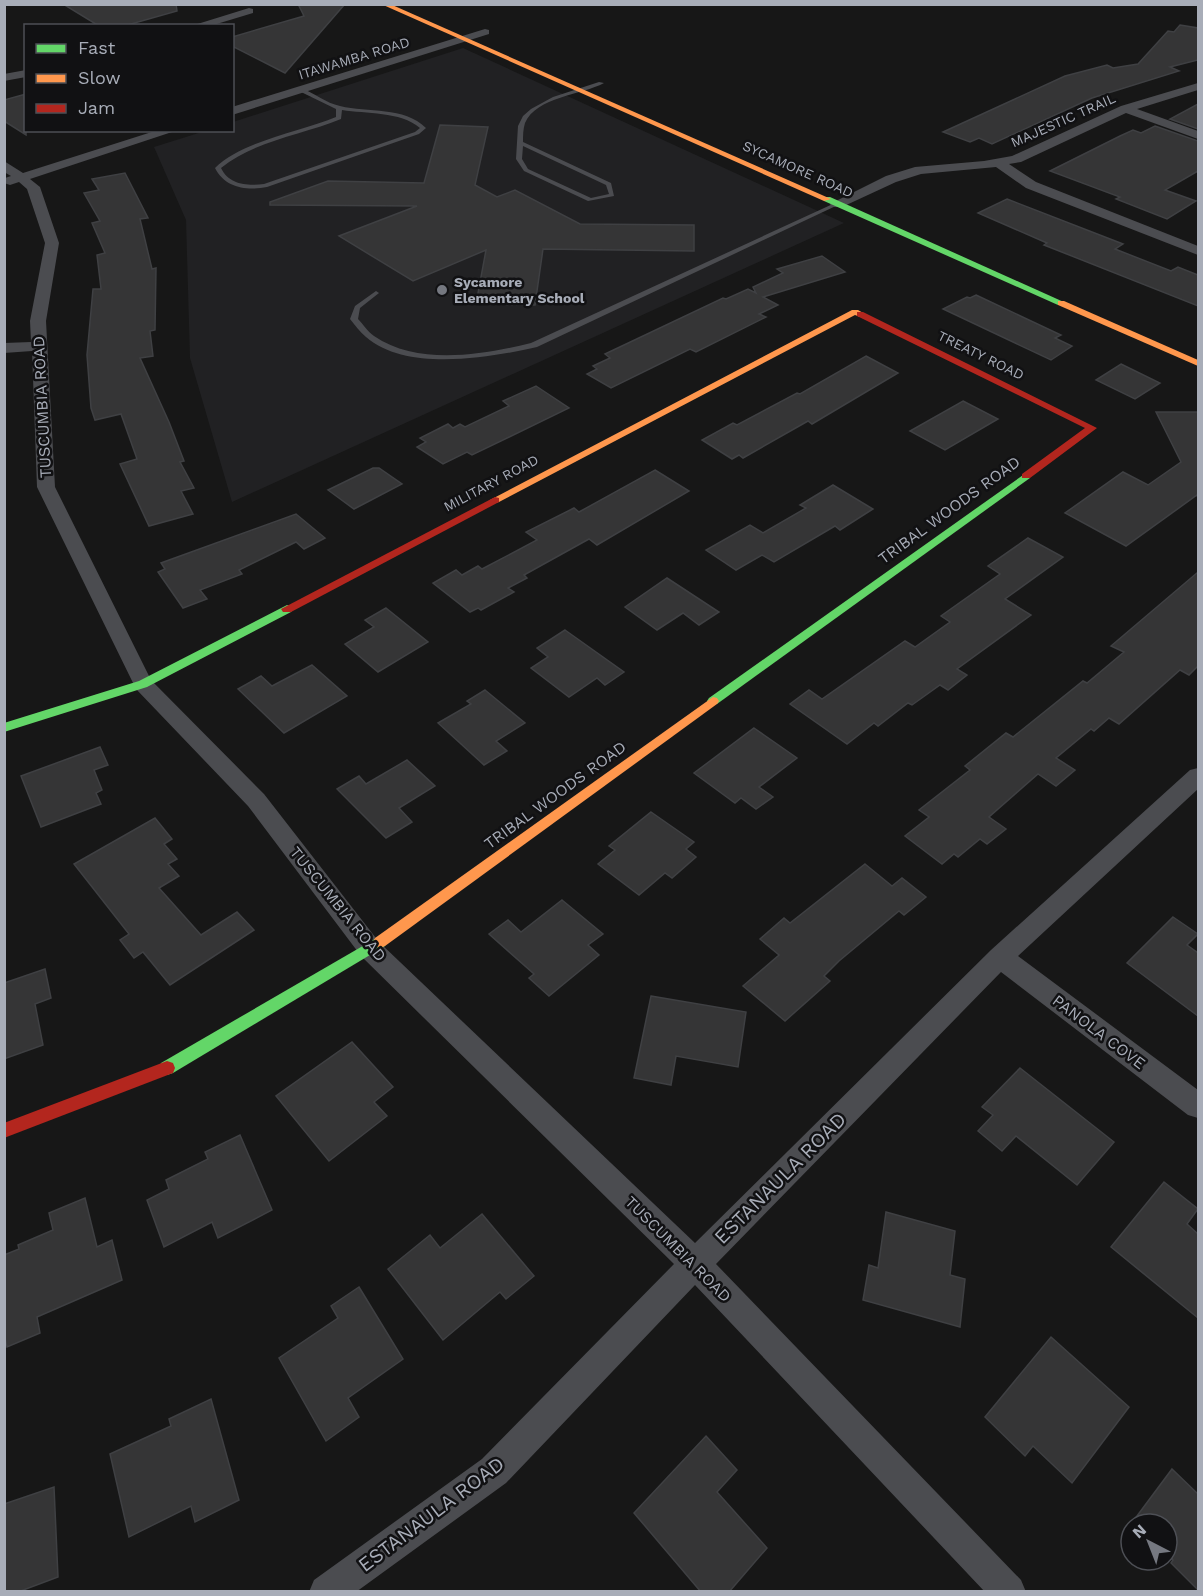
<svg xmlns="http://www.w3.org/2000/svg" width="1203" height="1596" font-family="'Work Sans',sans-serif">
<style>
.built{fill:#212123}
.building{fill:#353536;stroke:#3f4043;stroke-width:1.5}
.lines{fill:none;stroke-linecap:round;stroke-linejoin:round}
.lane{fill:#4b4c50;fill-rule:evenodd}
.street{fill:#4b4c50;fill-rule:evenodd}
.fast{fill:#63d668;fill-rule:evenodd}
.slow{fill:#ff974d;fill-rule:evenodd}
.jam{fill:#b3261e;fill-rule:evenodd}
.poi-dot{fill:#757880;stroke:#111113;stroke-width:2}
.labels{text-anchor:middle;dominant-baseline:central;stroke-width:5;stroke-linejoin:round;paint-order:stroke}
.far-street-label{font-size:14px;fill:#a8adb8;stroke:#111113}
.far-poi-label{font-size:14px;font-weight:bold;fill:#a8adb8;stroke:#111113;text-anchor:start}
.street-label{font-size:16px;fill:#a8adb8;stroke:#111113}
.near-street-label{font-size:20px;fill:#a8adb8;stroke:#111113}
</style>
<rect width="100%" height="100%" fill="#171717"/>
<!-- built -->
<polygon class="built" points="463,48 844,223 232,502 190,358 186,220 154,147 205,131 232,130 233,122"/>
<!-- building -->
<g class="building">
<polygon points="63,4 176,4 177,11 124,26 99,26"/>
<polygon points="298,4 345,4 285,73 232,46 232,37 304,16"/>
<polygon points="1180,25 1198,28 1198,60 1170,67 1179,71 1092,98 992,144 979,138 970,142 943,132 1065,76 1107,65 1113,68 1138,64 1168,31 1174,32"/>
<polygon points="26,94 26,135 4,121 4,100"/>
<polygon points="1198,104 1198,129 1170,119"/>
<polygon points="440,125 488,127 475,185 497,197 515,190 580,224 694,225 694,251 543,249 535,305 476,304 486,250 413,281 339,236 417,206 270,205 270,202 328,181 424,183"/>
<polygon points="1155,126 1198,141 1198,171 1165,190 1196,201 1167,219 1116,199 1120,197 1050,171 1120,136 1133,130 1141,133"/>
<polygon points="125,173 148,218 140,219 152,269 156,268 155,330 150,331 153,356 140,358 169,422 184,461 180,462 194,488 181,491 193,514 149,526 120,464 137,459 121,414 95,420 91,408 87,355 93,289 101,289 97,255 105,253 92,223 100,221 84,193 99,190 92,179"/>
<polygon points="1007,199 1123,244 1115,249 1171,271 1178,267 1198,275 1198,306 1044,245 1047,243 978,213"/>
<polygon points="822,256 845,272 763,297 778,305 759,314 766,317 696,352 690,349 611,388 587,374 597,369 593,366 610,358 605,354 723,298 726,299 748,289 756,293 753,287 783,273 777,269"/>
<polygon points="976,295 1061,335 1055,338 1072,346 1051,360 943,309 967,297 970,298"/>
<polygon points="866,356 898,373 812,424 808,421 743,458 739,455 732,459 702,440 733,423 737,425 797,393 800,394"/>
<polygon points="1121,364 1160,383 1135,399 1096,380"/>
<polygon points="536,386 569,408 472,455 467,452 443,464 417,447 426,442 420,438 448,424 453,428 460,424 465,427 509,406 503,401"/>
<polygon points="963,401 998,419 945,450 910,431"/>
<polygon points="1156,412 1198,412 1198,498 1197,495 1126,546 1065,513 1123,472 1148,485 1181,462"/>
<polygon points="373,468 379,468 402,484 354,509 328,490"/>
<polygon points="655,470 689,491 597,545 589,539 524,575 527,578 508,588 514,592 481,610 478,608 470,612 433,583 456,570 462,575 478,566 482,569 537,540 526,532 574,508 579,512"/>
<polygon points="833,485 873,509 840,530 835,526 774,562 762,555 736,570 706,550 750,525 763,533 806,508 800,505"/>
<polygon points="296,514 325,538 304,549 296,542 239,570 242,574 200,590 207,599 183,608 158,572 165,569 161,563"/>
<polygon points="1028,538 1063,557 1005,599 1031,615 957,669 967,675 948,690 940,685 912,705 908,703 878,726 874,723 847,744 790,704 809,690 822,699 905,641 915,647 950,622 941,616 1000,574 988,566"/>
<polygon points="1198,572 1198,666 1189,675 1180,670 1119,724 1109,718 1094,731 1091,729 1056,758 1075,770 1056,786 1038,774 989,817 1006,829 987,844 980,839 958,857 954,854 942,864 905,836 929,817 919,810 970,770 965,766 1006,733 1013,737 1083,681 1087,683 1124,652 1111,646"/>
<polygon points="667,578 719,612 699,625 683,613 657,630 625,607"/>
<polygon points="386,608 428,642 378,672 345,644 374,627 365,620"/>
<polygon points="565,630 624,672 605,685 597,678 569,697 531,668 548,657 537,648"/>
<polygon points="312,665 347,696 284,733 238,689 261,676 272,686"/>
<polygon points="485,690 525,723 496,741 507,751 484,765 438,723 471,704 467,701"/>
<polygon points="754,728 797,758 759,787 773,797 756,809 741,798 735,803 694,773"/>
<polygon points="100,747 108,765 94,770 102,790 96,793 101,804 41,827 21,776"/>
<polygon points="407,760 435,786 399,808 412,822 386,838 337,789 359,776 366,784"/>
<polygon points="651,812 694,842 686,849 696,857 672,878 665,873 639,895 598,864 615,850 609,846"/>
<polygon points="155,818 172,839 164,844 177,859 168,864 179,876 159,888 201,935 237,912 254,930 170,985 143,952 134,958 120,940 129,934 74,864"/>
<polygon points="865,864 892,886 902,878 926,897 904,915 899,911 839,961 824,976 830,981 785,1021 743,986 779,955 760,939 784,918 790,923"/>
<polygon points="562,900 603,934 588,945 599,955 549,996 529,978 534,974 489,934 508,920 521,932"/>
<polygon points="1173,917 1198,934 1187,945 1198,953 1198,1016 1127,963"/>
<polygon points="45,969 51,998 35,1004 43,1045 4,1059 4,983"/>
<polygon points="651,996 746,1012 738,1067 676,1056 671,1085 634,1078"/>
<polygon points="352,1042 393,1087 374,1102 387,1116 329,1161 276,1096"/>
<polygon points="1020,1068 1114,1142 1077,1185 1016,1136 1002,1151 978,1131 993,1115 982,1107"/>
<polygon points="240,1135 272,1210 218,1238 212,1222 164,1247 147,1200 169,1189 166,1180 208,1159 205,1152"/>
<polygon points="1164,1182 1198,1209 1187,1224 1198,1234 1198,1318 1111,1247"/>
<polygon points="85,1198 97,1247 112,1240 122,1280 37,1317 40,1333 7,1347 4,1333 4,1255 19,1249 18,1245 53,1230 49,1213"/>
<polygon points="886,1212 955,1231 950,1275 965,1279 960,1327 863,1300 869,1265 878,1268"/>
<polygon points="482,1214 534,1276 506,1299 500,1292 443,1340 388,1269 430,1235 440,1248"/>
<polygon points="359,1287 403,1359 348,1398 359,1417 326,1441 279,1358 338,1318 331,1306"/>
<polygon points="1051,1337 1129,1407 1072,1483 1033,1446 1025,1456 985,1417"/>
<polygon points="211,1399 239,1500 195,1522 191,1506 129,1537 110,1454 171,1426 169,1419"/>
<polygon points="706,1436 737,1470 717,1492 767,1548 729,1592 701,1592 634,1513"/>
<polygon points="1172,1469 1198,1494 1198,1590 1171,1563 1173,1560 1167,1554 1167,1524 1131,1524"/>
<polygon points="54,1487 58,1577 18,1592 4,1592 4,1504"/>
</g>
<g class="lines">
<!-- lane -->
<g class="lane">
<path d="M599,82L604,83C582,95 536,97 525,123C523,129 523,136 523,142L611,183L614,196L588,201L524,171L516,159L518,126L523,116L531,109L553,97ZM523,146L606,185L609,194L591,198L528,169L522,159Z"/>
<path d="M301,88C314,93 326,103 340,106C368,113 404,106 426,128L419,134L267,187C247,191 225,188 215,168C242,141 300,132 336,117V109L299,91L298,90ZM342,110C366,114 400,111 420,128L415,132L264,184C248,186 229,185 221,168C254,141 302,135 341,119Z"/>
<path d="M835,203L840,204L537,347C489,358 406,372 366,337C360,332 355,325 350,319L355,306L376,291L379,293L360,308L358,319C363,324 367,331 374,336C418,366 482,355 531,343Z"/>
</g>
<!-- street -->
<g class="street">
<polygon points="249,8 253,9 253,13 210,26 191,26"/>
<polygon points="485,29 489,30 489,34 232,115 232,107"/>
<polygon points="26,70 26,77 4,81 4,74"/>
<polygon points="1198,83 1198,90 1137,109 1198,131 1198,139 1126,113 1021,162 1009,164 1036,182 1198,246 1198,255 1026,188 996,167 921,174 896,182 842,207 832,207 830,204 886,176 915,167 984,161 1012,156 1121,106"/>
<polygon points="158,130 178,130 30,179 40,187 59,243 46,321 55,487 151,680 264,794 379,942 695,1243 991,950 1190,770 1198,768 1198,789 1018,956 1198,1090 1198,1118 1188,1115 1001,972 716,1264 1021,1580 1026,1592 985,1592 695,1285 506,1483 356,1592 309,1592 314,1580 482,1459 674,1264 361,956 248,806 136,689 37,487 32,351 4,353 4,343 31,342 30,321 45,243 27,189 19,182 10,185 4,183 5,178 11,176 4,172 4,161 23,173"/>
</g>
<!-- fast -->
<g class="fast">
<polygon points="824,197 830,197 1066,303 1058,305 824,201"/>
<polygon points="1026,473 1030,474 1030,478 717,704 709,704 707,701 709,698"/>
<polygon points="287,605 291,606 293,609 291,612 147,687 4,732 4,723 139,681"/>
<polygon points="380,936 385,938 387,942 385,946 173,1073 167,1075 161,1073 159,1068 161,1063"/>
</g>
<!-- slow -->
<g class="slow">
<polygon points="381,4 390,4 831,199 824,201"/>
<polygon points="1058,301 1064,301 1198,360 1198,366 1058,305"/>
<polygon points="852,310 858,310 865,314 860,317 855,315 499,502 495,503 490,500"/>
<polygon points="713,697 717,698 719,701 717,704 385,946 380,948 375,946 373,942 375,938"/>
</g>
<!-- jam -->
<g class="jam">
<polygon points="857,312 863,312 1097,428 1030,478 1022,478 1022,474 1085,428 857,316"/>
<polygon points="495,497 499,498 499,502 291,612 283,612 281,609"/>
<polygon points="167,1061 173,1063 175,1068 173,1073 4,1138 4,1123"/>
</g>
</g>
<!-- markers -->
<circle class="poi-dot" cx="442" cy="290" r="6"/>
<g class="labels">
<!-- far-street labels -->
<g class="far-street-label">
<text transform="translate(354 58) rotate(-17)">ITAWAMBA ROAD</text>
<text transform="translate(1063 120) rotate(-24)">MAJESTIC TRAIL</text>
<text transform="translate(798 169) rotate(24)">SYCAMORE ROAD</text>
<text transform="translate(981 355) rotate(26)">TREATY ROAD</text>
<text transform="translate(491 483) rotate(-28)">MILITARY ROAD</text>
</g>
<!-- far-poi labels -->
<g class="far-poi-label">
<text x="454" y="282">Sycamore<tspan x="454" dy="16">Elementary School</tspan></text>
</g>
<!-- street labels -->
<g class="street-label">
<text transform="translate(42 407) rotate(-93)">TUSCUMBIA ROAD</text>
<text transform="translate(949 510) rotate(-36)">TRIBAL WOODS ROAD</text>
<text transform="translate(555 795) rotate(-36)">TRIBAL WOODS ROAD</text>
<text transform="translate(338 904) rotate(51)">TUSCUMBIA ROAD</text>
<text transform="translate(1099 1032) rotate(37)">PANOLA COVE</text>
<text transform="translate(678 1249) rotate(45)">TUSCUMBIA ROAD</text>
</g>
<!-- near-street labels -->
<g class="near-street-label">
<text transform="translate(780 1178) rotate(-45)">ESTANAULA ROAD</text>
<text transform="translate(431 1514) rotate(-37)">ESTANAULA ROAD</text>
</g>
</g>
<!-- border -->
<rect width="1203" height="1596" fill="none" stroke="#a8adb8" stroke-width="12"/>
<!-- legend -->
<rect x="24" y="24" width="210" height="108" fill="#111113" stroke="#4d4f55" stroke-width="1.5"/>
<rect x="36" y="44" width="30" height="9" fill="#63d668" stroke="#4d4f55" stroke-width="1.5"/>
<text x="78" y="54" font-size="18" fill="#a8adb8">Fast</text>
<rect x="36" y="74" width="30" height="9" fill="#ff974d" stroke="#4d4f55" stroke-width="1.5"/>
<text x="78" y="84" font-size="18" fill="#a8adb8">Slow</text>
<rect x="36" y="104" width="30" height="9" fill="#b3261e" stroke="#4d4f55" stroke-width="1.5"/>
<text x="78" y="114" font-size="18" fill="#a8adb8">Jam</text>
<!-- north arrow -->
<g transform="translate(1149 1542) rotate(318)"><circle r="28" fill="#111113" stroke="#4d4f55" stroke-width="1.5"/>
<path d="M0-4.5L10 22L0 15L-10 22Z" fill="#757880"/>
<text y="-9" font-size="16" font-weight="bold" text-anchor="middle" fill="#a8adb8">N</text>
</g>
</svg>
